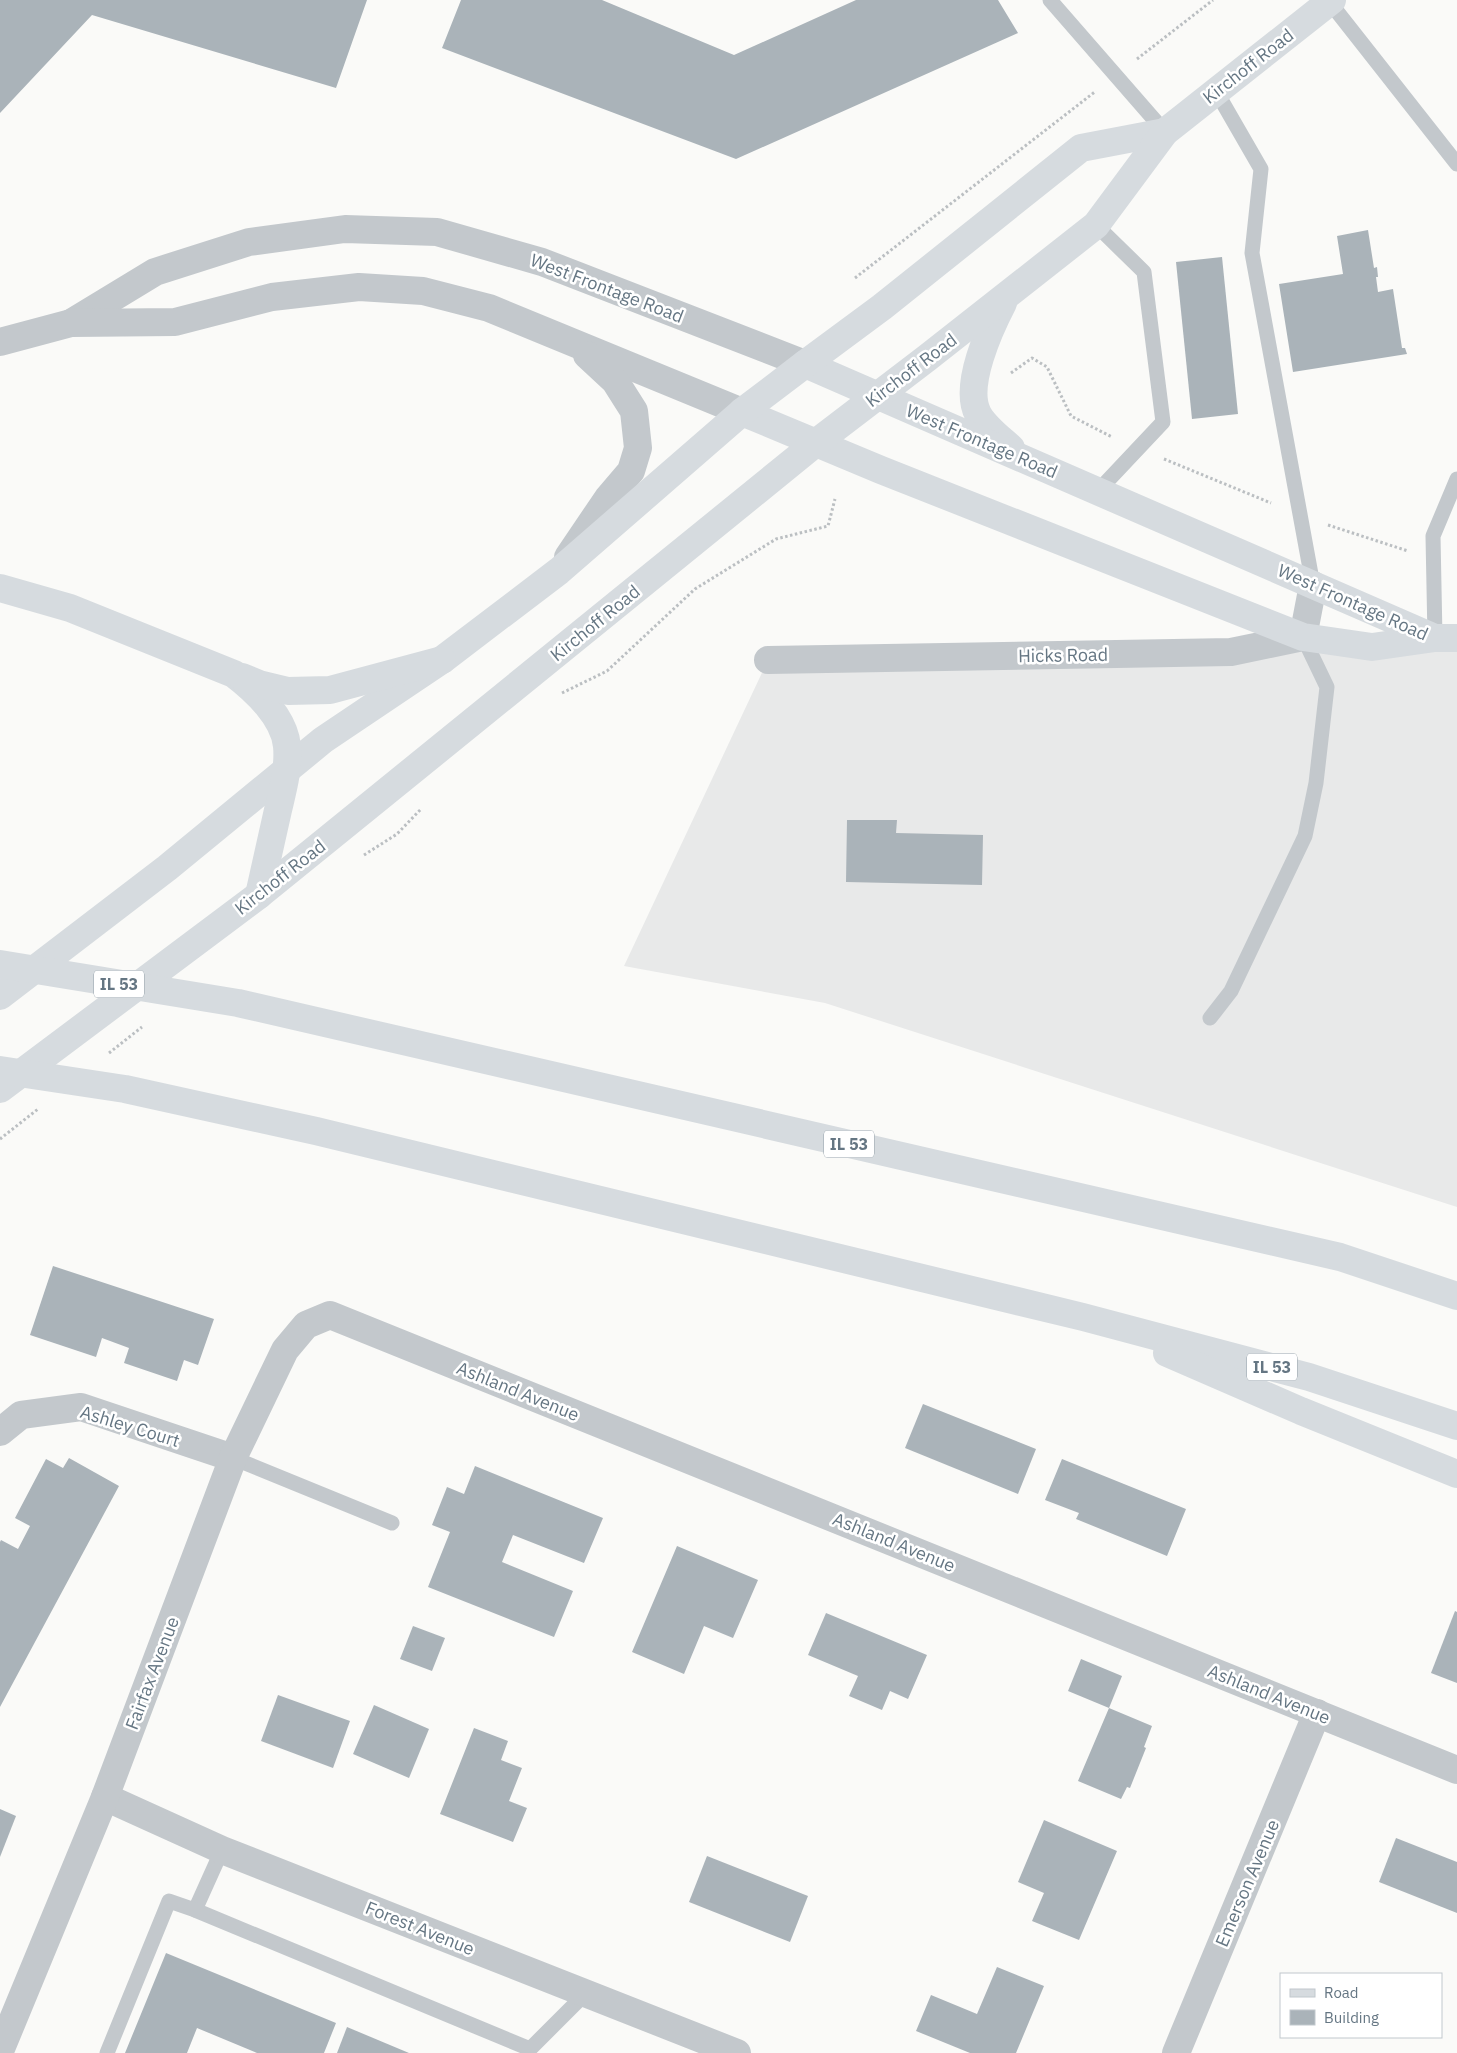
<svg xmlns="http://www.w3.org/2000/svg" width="1457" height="2053" font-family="'IBM Plex Sans',sans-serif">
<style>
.built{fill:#e8e9e9}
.building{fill:#aab3b9}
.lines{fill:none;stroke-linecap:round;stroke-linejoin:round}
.path{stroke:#bbbfc2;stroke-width:3;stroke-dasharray:2.5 2.5;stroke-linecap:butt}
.service{stroke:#c3c8cc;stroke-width:15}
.minor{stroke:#c3c8cc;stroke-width:28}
.tertiary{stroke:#c3c8cc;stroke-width:28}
.secondary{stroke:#d6dbdf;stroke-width:28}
.motorway{stroke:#d6dbdf;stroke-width:28}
.labels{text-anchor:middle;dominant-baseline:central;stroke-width:5;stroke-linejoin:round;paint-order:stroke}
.shield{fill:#fff;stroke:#939fa8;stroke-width:1}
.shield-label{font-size:16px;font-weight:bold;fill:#657683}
.street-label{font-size:18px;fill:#657683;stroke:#fff}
</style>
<rect width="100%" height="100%" fill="#fafaf8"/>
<!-- built -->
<polygon class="built" points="1457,638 1457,1207 825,1003 624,966 768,660"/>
<!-- building -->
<g class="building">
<polygon points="0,0 367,0 336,88 92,15 0,113"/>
<polygon points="461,0 602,0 734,55 856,0 998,0 1018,33 736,159 442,48"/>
<polygon points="1368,230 1374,268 1377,267 1378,277 1376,277 1378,292 1393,289 1402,348 1405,348 1407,354 1293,372 1279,284 1343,274 1337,236"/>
<polygon points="1222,257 1238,414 1192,419 1176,262"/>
<polygon points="847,820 897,820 896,833 983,835 982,885 846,882"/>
<polygon points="53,1266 214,1319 198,1365 184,1360 177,1381 124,1363 129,1348 102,1338 96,1357 30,1335"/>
<polygon points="923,1404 1036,1449 1018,1494 905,1448"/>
<polygon points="69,1458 119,1486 0,1707 0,1542 1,1540 18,1549 30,1526 15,1518 46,1459 63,1468"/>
<polygon points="1062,1459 1186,1509 1167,1556 1076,1519 1079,1513 1045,1500"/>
<polygon points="475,1466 603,1518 584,1563 513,1535 502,1562 573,1591 554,1637 428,1587 450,1532 432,1525 447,1487 464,1494"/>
<polygon points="677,1546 758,1580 733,1638 704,1626 684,1674 632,1652"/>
<polygon points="1455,1611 1457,1612 1457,1683 1431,1673"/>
<polygon points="826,1613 927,1655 908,1699 890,1691 882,1710 849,1696 858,1676 808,1655"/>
<polygon points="413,1626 445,1638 432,1671 400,1659"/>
<polygon points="1081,1659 1122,1676 1109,1708 1068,1691"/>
<polygon points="278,1695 350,1721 333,1768 261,1741"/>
<polygon points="374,1705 429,1729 409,1778 353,1754"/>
<polygon points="1109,1708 1152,1726 1144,1747 1146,1748 1130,1788 1127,1787 1121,1799 1078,1781"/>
<polygon points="474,1728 508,1741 501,1760 522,1768 509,1801 527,1808 513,1842 440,1814"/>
<polygon points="0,1809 16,1816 0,1857"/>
<polygon points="1044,1820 1117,1851 1079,1940 1032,1921 1044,1893 1018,1882"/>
<polygon points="1396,1838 1457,1862 1457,1913 1379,1882"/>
<polygon points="707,1856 808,1896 790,1942 689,1902"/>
<polygon points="166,1953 336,2023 324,2053 257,2053 197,2028 187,2053 125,2053"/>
<polygon points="997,1967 1044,1986 1016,2053 970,2053 916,2031 931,1995 977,2014"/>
<polygon points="347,2027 409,2053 337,2053"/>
</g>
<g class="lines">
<!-- path -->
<g class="path">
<polyline points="1137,59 1213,0"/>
<polyline points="855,278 1096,91"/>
<polyline points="1011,373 1032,358 1047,367 1071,416 1112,437"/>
<polyline points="1164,459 1271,503"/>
<polyline points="1328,525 1408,551"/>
<polyline points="562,693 607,671 695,589 776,539 828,526 835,499"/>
<polyline points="364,855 397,834 421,809"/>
<polyline points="109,1053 142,1027"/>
<polyline points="0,1139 38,1109"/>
</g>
<!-- service -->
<g class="service">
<polyline points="1050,0 1165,132"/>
<polyline points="1328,0 1457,164"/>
<polyline points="1216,91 1261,169 1252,253 1313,585"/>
<polyline points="1096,225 1144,272 1163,422 1098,491"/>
<polyline points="1435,638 1433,536 1457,479"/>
<polyline points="1210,1018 1231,991 1305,836 1316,783 1327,687 1303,637"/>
<polyline points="233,1458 392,1523"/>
<polyline points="195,1910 222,1850"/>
<polyline points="107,2053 169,1901 195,1910 530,2049 586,1993"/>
</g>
<!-- minor -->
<g class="minor">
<polyline points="768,660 1231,652 1303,637 1313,585"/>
<polyline points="0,1432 21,1415 81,1407 233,1458"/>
<polyline points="105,1797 222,1850 737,2053"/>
<polyline points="0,2051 105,1797 233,1458 285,1350 306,1325 330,1315 1457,1770"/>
<polyline points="1176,2053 1317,1713"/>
</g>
<!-- tertiary -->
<g class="tertiary">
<polyline points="71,323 155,272 249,242 345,229 437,232 542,262 805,364"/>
<polyline points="0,342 71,323 175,322 272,297 359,287 423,291 489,308 742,412"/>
<polyline points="568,557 608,498 631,471 638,448 634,411 615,381 587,355"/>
</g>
<!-- secondary -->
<g class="secondary">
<path d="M1003,303C990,328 963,386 978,414C985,427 1000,438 1011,448"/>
<polyline points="805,364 1435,638"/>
<polyline points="742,412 881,470 1303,637 1372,647 1435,638 1457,638"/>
<polyline points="0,996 167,868 323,740 442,660 559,571 742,412 805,364 882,307 1081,148 1165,132"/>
<polyline points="0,1089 259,895 817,442 927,358 1096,225 1165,132 1332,0"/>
</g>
<!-- motorway -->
<g class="motorway">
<path d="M0,588L70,608L234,674C255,690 284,717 287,746C289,767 283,789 278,810C272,838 265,867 259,895"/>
<polyline points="242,677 259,684 288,691 330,690 442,660"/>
<polyline points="0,964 238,1003 1340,1257 1457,1296"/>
<polyline points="0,1070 125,1089 316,1131 1083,1317 1309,1377 1457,1426"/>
<polyline points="1167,1353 1301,1411 1457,1474"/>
</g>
</g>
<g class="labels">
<!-- shield labels -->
<g class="shield">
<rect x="94" y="970.5" width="50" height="27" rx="4"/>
<rect x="824" y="1130.5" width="50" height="27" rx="4"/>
<rect x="1247" y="1353.5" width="50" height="27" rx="4"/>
</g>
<g class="shield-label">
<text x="119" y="984">IL 53</text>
<text x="849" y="1144">IL 53</text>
<text x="1272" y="1367">IL 53</text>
</g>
<!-- street labels -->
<g class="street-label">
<text transform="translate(1248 66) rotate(-38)">Kirchoff Road</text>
<text transform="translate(607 288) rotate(21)">West Frontage Road</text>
<text transform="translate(911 370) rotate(-37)">Kirchoff Road</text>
<text transform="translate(982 441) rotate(23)">West Frontage Road</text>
<text transform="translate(1353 602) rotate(24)">West Frontage Road</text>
<text transform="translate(595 623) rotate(-39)">Kirchoff Road</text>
<text transform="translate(1063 655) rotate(-1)">Hicks Road</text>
<text transform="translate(280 877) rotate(-38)">Kirchoff Road</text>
<text transform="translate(518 1391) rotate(22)">Ashland Avenue</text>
<text transform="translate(130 1426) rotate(17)">Ashley Court</text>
<text transform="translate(894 1542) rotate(22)">Ashland Avenue</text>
<text transform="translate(152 1673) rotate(-69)">Fairfax Avenue</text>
<text transform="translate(1269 1694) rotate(22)">Ashland Avenue</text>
<text transform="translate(1247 1883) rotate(-67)">Emerson Avenue</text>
<text transform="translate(420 1928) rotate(22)">Forest Avenue</text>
</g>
</g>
<!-- legend -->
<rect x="1280" y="1973" width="162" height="65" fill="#ffffff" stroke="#c1c8cd"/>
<rect x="1290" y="1989" width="25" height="8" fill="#d6dbdf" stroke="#c1c8cd"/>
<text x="1324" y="1998" font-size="15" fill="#657683">Road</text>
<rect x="1290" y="2010" width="25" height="15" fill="#aab3b9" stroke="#c1c8cd"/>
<text x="1324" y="2023" font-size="15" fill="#657683">Building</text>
</svg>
